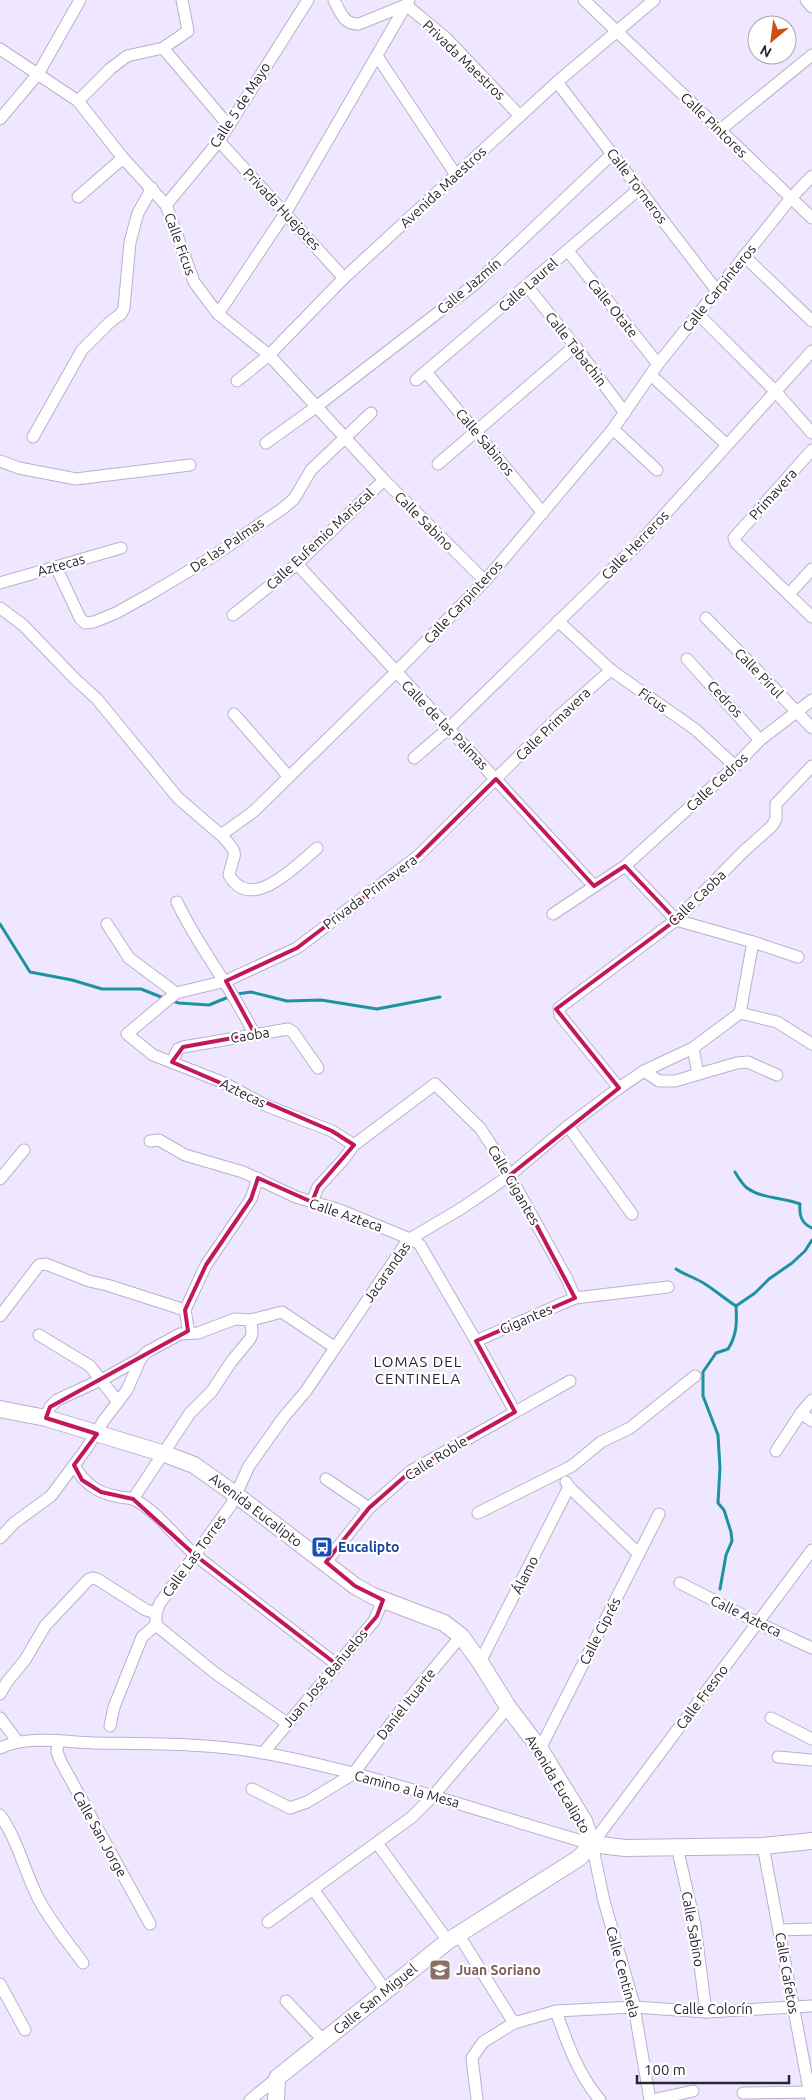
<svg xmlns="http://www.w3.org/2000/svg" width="812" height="2100" font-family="Ubuntu,sans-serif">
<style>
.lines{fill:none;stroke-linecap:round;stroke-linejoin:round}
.stream{stroke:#1c939f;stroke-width:3}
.street-casing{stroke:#bab0cd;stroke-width:13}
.secondary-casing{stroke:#bab0cd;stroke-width:18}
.street{stroke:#fff;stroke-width:11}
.secondary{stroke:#fff;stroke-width:16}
.marked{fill:none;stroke:#c2185b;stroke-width:4;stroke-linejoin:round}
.labels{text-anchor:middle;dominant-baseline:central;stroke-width:4.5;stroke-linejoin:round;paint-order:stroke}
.street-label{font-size:14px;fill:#282530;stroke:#fff}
.transit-label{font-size:14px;font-weight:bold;fill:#164399;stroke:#fff;text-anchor:start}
.education-label{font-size:14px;font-weight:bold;fill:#785e54;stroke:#fff;text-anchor:start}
.neighbourhood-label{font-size:15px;letter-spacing:1px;fill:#282530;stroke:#fff}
</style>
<rect width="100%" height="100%" fill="#efe7ff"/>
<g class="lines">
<!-- stream -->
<g class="stream">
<polyline points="0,924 30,972 72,980 102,989 141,989 166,999"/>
<polyline points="237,994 251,992 287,1001 321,1000 377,1009 440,997"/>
<polyline points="172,1001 179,1003 209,1005 231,996"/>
<path d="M735,1172C738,1177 742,1184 747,1188C762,1199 783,1197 800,1204C799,1215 801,1223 812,1228"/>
<path d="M676,1269C685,1275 696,1278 705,1284C716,1291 725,1299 736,1306"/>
<path d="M720,1589L726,1555L732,1541L731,1532L724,1510L718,1503L720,1468L718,1435L703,1396V1372L716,1353L728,1349C737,1335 737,1322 736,1306L755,1293L769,1279L792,1263L805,1251L812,1240"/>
</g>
<!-- street casing -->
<g class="street-casing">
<g id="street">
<path d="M334,0C340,12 344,25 359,24L406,5L446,38L520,116"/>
<polyline points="584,0 812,218"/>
<polyline points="806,0 812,7"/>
<polyline points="163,48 228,125"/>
<polyline points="0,49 78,101 123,158 166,205 194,282 218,314 269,355 384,480 485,581"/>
<polyline points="377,56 456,175"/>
<polyline points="557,82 717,291"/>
<polyline points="78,101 110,69 127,56 163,48 188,31 182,0"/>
<polyline points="0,119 38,74 80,0"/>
<polyline points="720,130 812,55"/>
<polyline points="219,141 344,278"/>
<polyline points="78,197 123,158"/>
<polyline points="166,205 219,141 308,0"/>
<polyline points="568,251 658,364"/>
<polyline points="744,256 812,321"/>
<polyline points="527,286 575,346 625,413"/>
<polyline points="218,314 286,212 409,0"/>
<polyline points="698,314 776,392 812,433"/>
<polyline points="426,372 543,513"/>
<polyline points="652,376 727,445"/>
<polyline points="416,380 639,189"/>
<polyline points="237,381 269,355 344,278 557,82 654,0"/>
<polyline points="613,429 657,470"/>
<polyline points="33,437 82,350 111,321 121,314 124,308 130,242 138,213 152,188"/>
<polyline points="266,443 316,407 475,284 612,154"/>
<polyline points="812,450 734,538 736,543 812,617"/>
<polyline points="0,461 19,468 76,479 190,465"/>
<polyline points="438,464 575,346"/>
<polyline points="297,564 594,886"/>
<polyline points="56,567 80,618 85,623 94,622 116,613 152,593 212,557 282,509 294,499 311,470 371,413"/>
<polyline points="0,583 121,548"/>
<polyline points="789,594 812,569"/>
<polyline points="0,608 23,625 75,679 97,699 178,798 221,835 253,812 395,673 485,581 613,429 658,364 791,198 812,176"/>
<polyline points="233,615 297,564 384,480"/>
<polyline points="706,618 754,667 812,728"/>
<polyline points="558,621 611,670 696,730 735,766"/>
<polyline points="687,659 760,740"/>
<polyline points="234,714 289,777"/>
<polyline points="414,758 449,728 640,542 812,351"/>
<path d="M221,835C241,856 234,851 229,875C251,914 297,865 317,848"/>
<polyline points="625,866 676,920"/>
<path d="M177,902C199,949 232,987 254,1034"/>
<polyline points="553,914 625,866 735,766 760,740 812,700"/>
<polyline points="676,920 753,942 740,1013"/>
<polyline points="107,924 129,958 176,993"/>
<polyline points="753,942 798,957"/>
<polyline points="693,1048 698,1074"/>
<polyline points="172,1062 178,1049 183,1047 288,1029 293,1032 318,1068"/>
<polyline points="644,1071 659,1081 675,1081 737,1063 748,1062 777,1075"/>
<polyline points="619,1088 560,1015 559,1008 676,920 744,851 772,826 776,819 776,804 812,766"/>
<polyline points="568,1126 632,1214"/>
<polyline points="150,1141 159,1140 185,1155 243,1172 296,1197 340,1210 415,1241 420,1245 476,1341 515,1412"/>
<polyline points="354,1145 332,1131 265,1105 222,1082 153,1055 127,1034 176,993 226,981 297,948 418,856 560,715 611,670"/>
<polyline points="0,1179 24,1150"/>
<polyline points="312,1202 318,1187 343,1160 354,1145 435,1084 480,1128 501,1160 567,1279 575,1298"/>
<polyline points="0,1316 39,1265 46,1264 89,1281 107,1285 185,1310"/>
<polyline points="189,1333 185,1310 206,1265 251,1199 258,1178"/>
<polyline points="39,1335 90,1366 118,1402"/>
<polyline points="476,1341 575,1298 668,1287"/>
<polyline points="801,1413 812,1421"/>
<polyline points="46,1418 50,1407 57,1400 105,1378 141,1358"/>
<polyline points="776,1451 801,1413 812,1400"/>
<path d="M74,1465C83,1482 96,1493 116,1496C122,1498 129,1497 135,1500C159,1513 175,1537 195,1555L336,1664"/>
<polyline points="326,1479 369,1508"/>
<polyline points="566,1482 569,1487 639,1554"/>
<polyline points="133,1499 190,1413 212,1391 231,1362 250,1339 252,1334 251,1320"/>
<polyline points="478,1513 572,1466 601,1442 630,1428 695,1376"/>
<polyline points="0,1538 14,1523 51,1496 86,1449 104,1420 127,1390 141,1358 147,1352 180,1334 198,1333 235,1319 251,1320 282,1312 334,1347"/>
<polyline points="326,1562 369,1508 411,1471 570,1381"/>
<polyline points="680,1583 758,1623 812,1648"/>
<polyline points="156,1625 215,1673 287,1723"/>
<polyline points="480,1662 569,1487"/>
<polyline points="0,1694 7,1682 25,1660 45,1626 89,1579 93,1578 97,1579 146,1610 156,1613"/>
<polyline points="0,1718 18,1742"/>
<polyline points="771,1718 812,1739"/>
<polyline points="110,1726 114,1707 142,1637 156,1625 156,1613 160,1603 231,1505 249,1466 283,1418 306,1391 408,1240 462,1208 510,1175 568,1126 619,1088 644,1071 693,1048 740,1013 777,1022 812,1044"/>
<polyline points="58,1742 57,1752 61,1762 150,1924"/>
<path d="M0,1748C28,1735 64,1742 94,1743C150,1744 208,1743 264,1753C376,1774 483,1813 592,1844"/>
<polyline points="540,1749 659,1514"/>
<polyline points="263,1753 374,1621 383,1600"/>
<polyline points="778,1757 812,1760"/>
<polyline points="252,1789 290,1808 307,1802 353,1774 416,1690 461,1636"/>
<path d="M0,1815C17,1839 24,1869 37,1896C49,1920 67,1941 83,1963"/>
<polyline points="377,1843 448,1941"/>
<polyline points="592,1844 812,1550"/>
<polyline points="592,1844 604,1901 633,2001 650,2100"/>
<polyline points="763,1846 811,2100"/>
<polyline points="677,1847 695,1925 706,2012"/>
<polyline points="313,1889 386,1991"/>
<polyline points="268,1922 412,1817 434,1795 508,1707"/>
<polyline points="780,1930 812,1929"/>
<polyline points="458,1934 514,2023"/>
<polyline points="0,1984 25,2030"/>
<polyline points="286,2001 324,2041"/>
<path d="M556,2011C567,2043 578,2074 600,2100"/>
<polyline points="743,2093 812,2092"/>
<polyline points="250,2100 277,2078"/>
<polyline points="477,2100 472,2058 483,2042 514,2023 556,2011 634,2007 706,2012 812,2006"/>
<polyline points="652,2100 693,2091"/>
</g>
</g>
<!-- secondary casing -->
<g class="secondary-casing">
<g id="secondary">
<polyline points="0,1409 46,1418 165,1454 194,1465 235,1494 355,1586 373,1596 444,1623 461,1636 480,1662 508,1707 540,1749 584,1821 592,1844"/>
<polyline points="592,1844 625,1848 763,1846 812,1841"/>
<polyline points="276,2100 277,2078 448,1941 579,1858 592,1844"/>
</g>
</g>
<!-- street -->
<use href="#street" class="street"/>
<!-- secondary -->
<use href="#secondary" class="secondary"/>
</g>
<!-- marked area -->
<path class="marked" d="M496,779L594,886L625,866L676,920L556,1009L619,1088L510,1175L575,1298L476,1341L515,1412L411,1471L369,1508L326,1562L355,1586L383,1600L377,1616L336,1664L195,1555L133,1499L101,1492L82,1480L74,1465L97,1434L46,1418L50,1407L188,1331L185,1310L206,1265L251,1199L258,1178L312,1202L318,1187L354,1145L332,1131L172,1062L183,1047L255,1034L226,981L297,948L418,856Z"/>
<!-- icons -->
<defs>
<g id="bus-square" transform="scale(1.125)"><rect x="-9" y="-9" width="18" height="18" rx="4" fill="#1a4fb4" stroke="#fff"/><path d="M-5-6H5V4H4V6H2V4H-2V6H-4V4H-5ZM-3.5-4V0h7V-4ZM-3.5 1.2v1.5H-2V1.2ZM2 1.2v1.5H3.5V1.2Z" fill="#fff"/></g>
<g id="school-square" transform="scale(1.125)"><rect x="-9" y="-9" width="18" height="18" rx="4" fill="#8d6e63" stroke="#fff"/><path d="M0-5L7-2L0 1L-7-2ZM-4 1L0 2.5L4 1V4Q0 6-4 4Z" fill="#fff"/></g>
</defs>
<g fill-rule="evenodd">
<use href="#bus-square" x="322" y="1547"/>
<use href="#school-square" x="440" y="1970"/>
</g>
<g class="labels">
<!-- street labels -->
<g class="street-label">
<text transform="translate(464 60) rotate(44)">Privada Maestros</text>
<text transform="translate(240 105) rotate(-57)">Calle 5 de Mayo</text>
<text transform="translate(714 125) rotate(44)">Calle Pintores</text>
<text transform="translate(637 186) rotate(53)">Calle Torneros</text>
<text transform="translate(443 187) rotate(-43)">Avenida Maestros</text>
<text transform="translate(282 209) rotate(47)">Privada Huejotes</text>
<text transform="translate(180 244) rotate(70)">Calle Ficus</text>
<text transform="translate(528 285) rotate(-41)">Calle Laurel</text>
<text transform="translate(469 286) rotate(-40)">Calle Jazmín</text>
<text transform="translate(719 288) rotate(-51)">Calle Carpinteros</text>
<text transform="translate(613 308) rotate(51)">Calle Otate</text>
<text transform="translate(576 349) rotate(52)">Calle Tabachin</text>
<text transform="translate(485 442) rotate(50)">Calle Sabinos</text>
<text transform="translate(773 494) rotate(-48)">Primavera</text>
<text transform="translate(424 521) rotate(45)">Calle Sabino</text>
<text transform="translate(320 539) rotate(-43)">Calle Eufemio Mariscal</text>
<text transform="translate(227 545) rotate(-34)">De las Palmas</text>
<text transform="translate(635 545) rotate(-46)">Calle Herreros</text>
<text transform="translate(61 565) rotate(-16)">Aztecas</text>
<text transform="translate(463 602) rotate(-47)">Calle Carpinteros</text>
<text transform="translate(759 673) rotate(46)">Calle Pirul</text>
<text transform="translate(725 699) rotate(47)">Cedros</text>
<text transform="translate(653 700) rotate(35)">Ficus</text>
<text transform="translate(553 724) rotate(-44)">Calle Primavera</text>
<text transform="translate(445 725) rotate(46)">Calle de las Palmas</text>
<text transform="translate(717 782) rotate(-43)">Calle Cedros</text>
<text transform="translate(370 892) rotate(-37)">Privada Primavera</text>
<text transform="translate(697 898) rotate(-44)">Calle Caoba</text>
<text transform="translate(250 1035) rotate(-9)">Caoba</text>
<text transform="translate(243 1093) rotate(26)">Aztecas</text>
<text transform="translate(514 1185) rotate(60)">Calle Gigantes</text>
<text transform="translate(346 1215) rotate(19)">Calle Azteca</text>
<text transform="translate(387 1272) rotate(-55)">Jacarandas</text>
<text transform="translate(526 1319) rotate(-23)">Gigantes</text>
<text transform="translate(436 1458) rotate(-32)">Calle Roble</text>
<text transform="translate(256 1510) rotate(37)">Avenida Eucalipto</text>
<text transform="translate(194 1556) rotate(-54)">Calle Las Torres</text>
<text transform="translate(525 1575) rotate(-63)">Álamo</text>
<text transform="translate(746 1616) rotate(26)">Calle Azteca</text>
<text transform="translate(600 1631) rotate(-63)">Calle Ciprés</text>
<text transform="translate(325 1678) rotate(-50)">Juan José Bañuelos</text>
<text transform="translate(702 1697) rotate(-53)">Calle Fresno</text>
<text transform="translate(406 1704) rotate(-52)">Daniel Ituarte</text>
<text transform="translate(558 1784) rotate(59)">Avenida Eucalipto</text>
<text transform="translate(407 1789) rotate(15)">Camino a la Mesa</text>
<text transform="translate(100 1834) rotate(61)">Calle San Jorge</text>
<text transform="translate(693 1929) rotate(80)">Calle Sabino</text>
<text transform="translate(623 1972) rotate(75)">Calle Centinela</text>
<text transform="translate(787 1973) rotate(80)">Calle Cafetos</text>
<text transform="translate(375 1999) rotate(-39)">Calle San Miguel</text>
<text x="713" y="2009">Calle Colorín</text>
</g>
<!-- transit labels -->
<g class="transit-label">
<text x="338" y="1547">Eucalipto</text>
</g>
<!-- education labels -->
<g class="education-label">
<text x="456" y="1970">Juan Soriano</text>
</g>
<!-- neighbourhood labels -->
<g class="neighbourhood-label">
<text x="418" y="1361">LOMAS DEL<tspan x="418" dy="17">CENTINELA</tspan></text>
</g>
</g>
<!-- north arrow -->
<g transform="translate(772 40) rotate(209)"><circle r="24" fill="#ffffff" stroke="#a9a8ac"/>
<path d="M0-4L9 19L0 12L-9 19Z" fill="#d24c12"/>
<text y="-8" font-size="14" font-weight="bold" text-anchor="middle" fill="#282530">N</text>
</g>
<!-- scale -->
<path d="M637 2075v8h152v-8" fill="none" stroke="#282530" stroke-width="2.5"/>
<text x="644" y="2075" font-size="15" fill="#282530" stroke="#ffffff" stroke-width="4" paint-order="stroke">100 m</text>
</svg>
